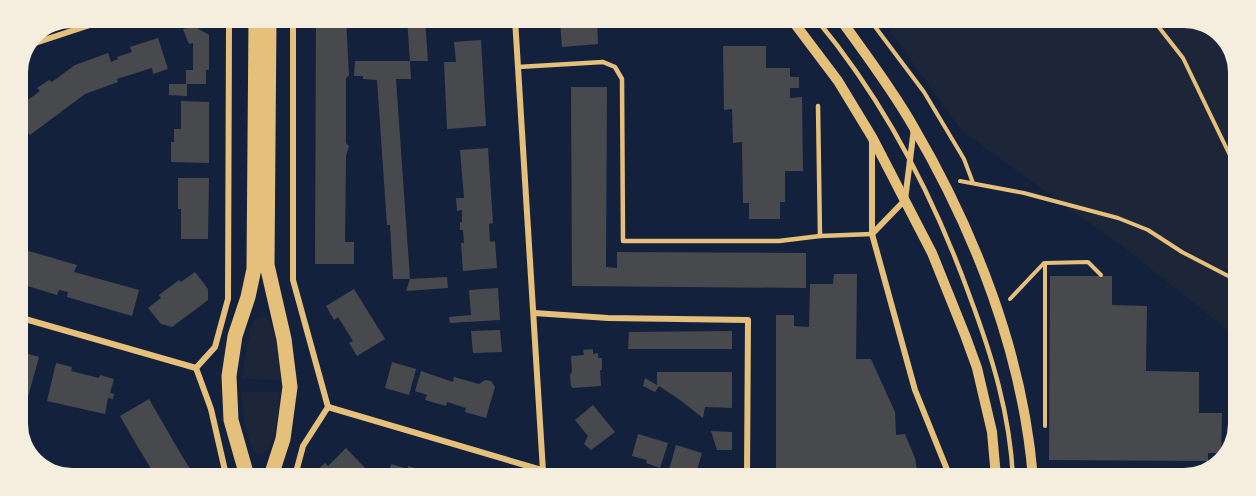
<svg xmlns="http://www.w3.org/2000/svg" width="1256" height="496" font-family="'Open Sans',sans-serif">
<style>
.green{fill:#1d2539}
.building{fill:#48494c}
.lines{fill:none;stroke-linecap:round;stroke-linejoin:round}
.path{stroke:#e5c07b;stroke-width:4}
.service{stroke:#e5c07b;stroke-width:4.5}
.minor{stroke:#e5c07b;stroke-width:6}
.tertiary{stroke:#e5c07b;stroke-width:10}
.primary{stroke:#e5c07b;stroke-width:15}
</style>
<rect width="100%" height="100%" fill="#14213d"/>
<!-- green -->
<g class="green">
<polygon points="882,20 1201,21 1227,40 1238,69 1236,337 1128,251 962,131"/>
<path d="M264,316C276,324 280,365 281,380L242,379L250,330L256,318Z"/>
<path d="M241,392H280C279,407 276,448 262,454L254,452L252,448L244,422Z"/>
</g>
<!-- building -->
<g class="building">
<polygon points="316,19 346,19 349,75 346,78 346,143 349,146 346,156 345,242 354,242 354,264 315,264"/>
<polygon points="407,19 425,19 428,61 410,61 411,79 396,79 410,279 447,277 448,288 406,291 410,279 393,279 390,225 387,225 377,80 363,79 363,76 354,76 355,61 410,61"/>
<polygon points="454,19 479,19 479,22 454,24"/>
<polygon points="573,19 597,19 598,44 562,47 560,21"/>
<polygon points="194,26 209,35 209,70 206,70 206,84 186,84 186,70 193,70 193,43 189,44 183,29"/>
<polygon points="158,38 168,69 153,74 152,68 117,79 118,82 85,94 30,135 28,133 18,147 18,107 40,91 37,88 49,80 52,82 75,65 108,53 111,62 118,59 117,57 132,52 130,47"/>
<polygon points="481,40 486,126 447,129 444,62 456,62 454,42"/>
<polygon points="723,46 766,46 766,68 790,68 790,77 799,77 799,88 790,88 790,98 802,97 803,171 785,171 785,202 780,202 780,219 749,219 749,203 743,203 742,142 733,143 732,109 724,110"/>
<polygon points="169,84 187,84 187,96 169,95"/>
<polygon points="571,87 607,87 606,267 617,268 617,252 806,253 806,288 572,286"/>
<polygon points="181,101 209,102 209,163 171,162 171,142 174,142 174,129 181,129"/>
<polygon points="488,148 493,223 489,224 490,242 495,241 497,268 463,271 461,243 464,243 463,230 460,230 460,222 462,222 462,210 457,211 456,198 464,198 460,150"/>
<polygon points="178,178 209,178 208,239 181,239 181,209 178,209"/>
<polygon points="18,248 77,265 74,272 139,290 132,316 67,297 68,292 59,290 57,295 18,283"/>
<polygon points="195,272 208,289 208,300 172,327 161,324 148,308 161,298 159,295 179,280 181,282"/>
<polygon points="834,274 857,274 856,359 871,359 895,412 896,435 905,434 915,458 918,477 776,477 776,315 794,315 794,326 809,327 810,284 833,284"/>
<polygon points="1050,276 1112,276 1112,305 1147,306 1146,371 1199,372 1199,413 1222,413 1221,453 1208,453 1208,461 1049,460"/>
<polygon points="498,288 500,320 450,323 449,317 471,315 469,290"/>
<polygon points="354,289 385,339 357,356 349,343 353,341 338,317 334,320 326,306"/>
<polygon points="500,330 502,352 473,353 471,331"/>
<polygon points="732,331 732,349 628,349 629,332"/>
<polygon points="593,349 593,354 598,353 598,358 602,358 602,370 600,370 601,386 573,388 571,386 570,375 572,372 571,356 584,355 583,350"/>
<polygon points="18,351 39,357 28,397 18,394"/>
<polygon points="392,362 416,369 409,395 385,388"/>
<polygon points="56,363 72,367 71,371 99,378 100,375 114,379 110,393 114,394 113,399 108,398 105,414 47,401"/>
<polygon points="421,371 453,382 454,377 479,384 485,380 491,381 495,387 486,418 465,412 466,408 447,402 446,406 425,400 427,395 415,391"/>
<polygon points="657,372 732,372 732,408 705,407 703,418 680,400 659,386 655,392 643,386 645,378 657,385"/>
<polygon points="149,399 182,456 194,475 155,475 136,444 120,416"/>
<polygon points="593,405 615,432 591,450 584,444 588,436 575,420"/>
<polygon points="711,431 732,432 732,450 717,450"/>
<polygon points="638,434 668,443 660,468 646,463 647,460 632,456"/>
<polygon points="676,445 702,453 695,477 669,470"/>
<polygon points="346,448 365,468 357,476 316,476 314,473 325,463 328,466"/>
<polygon points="391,464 408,469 408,466 443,476 388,476"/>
</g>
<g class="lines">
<!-- path -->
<g class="path">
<polyline points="870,20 924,92 964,159 973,183"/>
<polyline points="1154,21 1183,58 1237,170"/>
<polyline points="960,181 1024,193 1118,218 1148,230 1182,252 1236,280"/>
<polyline points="1010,299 1044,263"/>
<polyline points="1045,426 1045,263 1088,262 1101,275"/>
<polyline points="1048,472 1201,472"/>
</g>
<!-- service -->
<g class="service">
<path d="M817,20C885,102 934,197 970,297C992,356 1010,414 1013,478"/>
<polyline points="518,67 603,62 615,67 622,79 623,241 779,241 820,236 872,234"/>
<polyline points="818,106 820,236"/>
</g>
<!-- minor -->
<g class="minor">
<polyline points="226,18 229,26 228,299 215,347 196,368 211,409 226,475"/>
<polyline points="293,19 293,280 328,407 303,446 295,476"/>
<polyline points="515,19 543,471"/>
<polyline points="29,45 111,18"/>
<polyline points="872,140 872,234 915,390 950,477"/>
<polyline points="873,233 905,200 914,128"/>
<polyline points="534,313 608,318 748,320 747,477"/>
<polyline points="18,317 196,368"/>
<polyline points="328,407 562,476"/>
</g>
<!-- tertiary -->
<g class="tertiary">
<polyline points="792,20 838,81 872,137 932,253 965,335 977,368 992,432 996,477"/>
<path d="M841,20C866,55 892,89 913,126C975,232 1023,354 1033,478"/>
</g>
<!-- primary -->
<g class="primary">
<polyline points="269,19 267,265 284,339 290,387 283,439 271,476"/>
<polyline points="247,476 231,420 229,376 235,336 248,297 254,269 256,18"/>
</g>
</g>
<!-- crop -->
<path d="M0 0H1256V496H0ZM72 28H1184A44 44 0 0 1 1228 72V424A44 44 0 0 1 1184 468H72A44 44 0 0 1 28 424V72A44 44 0 0 1 72 28Z" fill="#f5edde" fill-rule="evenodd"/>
</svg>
